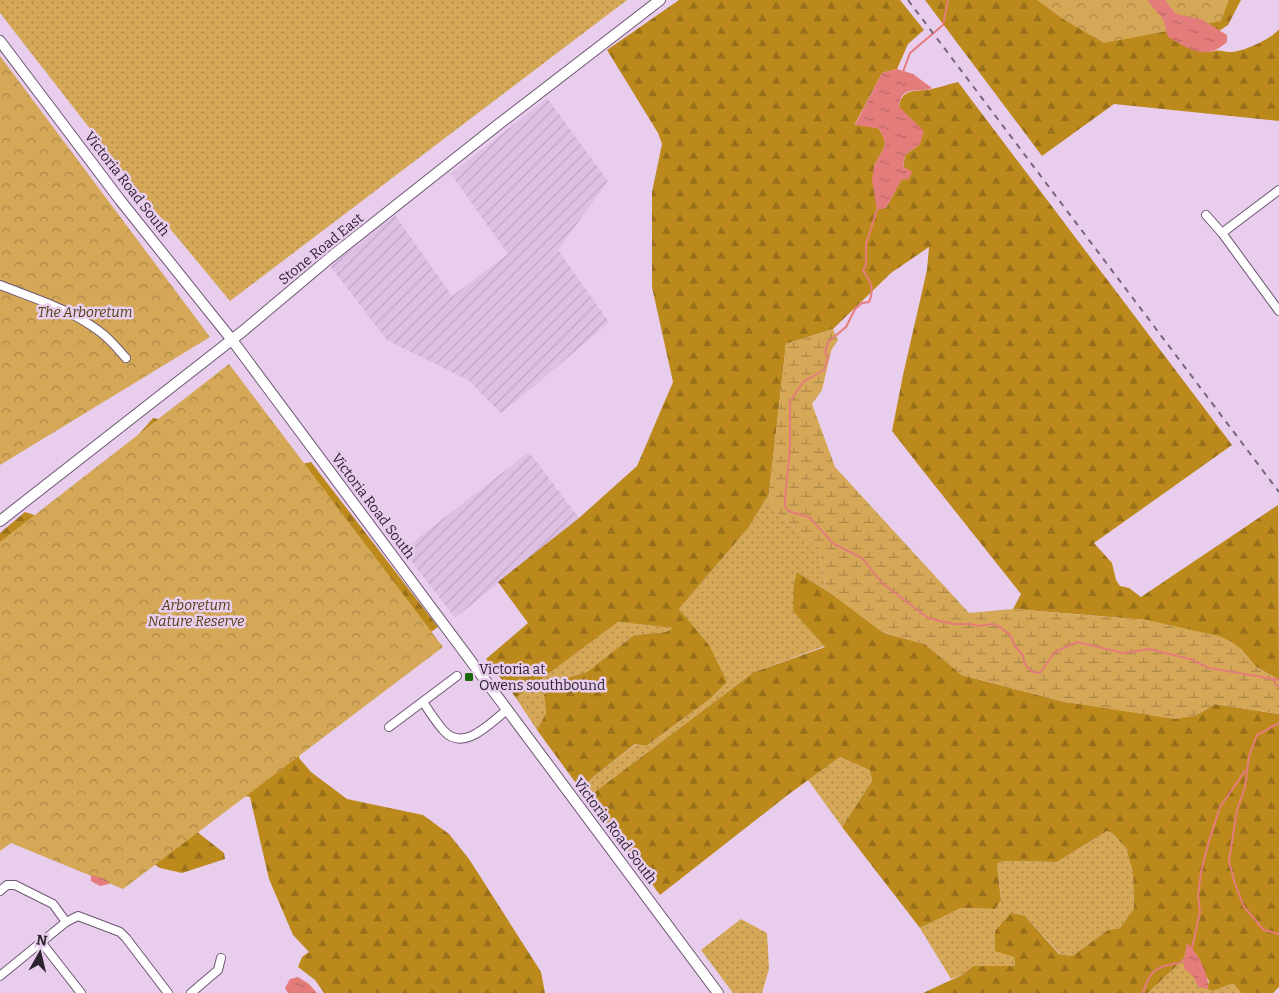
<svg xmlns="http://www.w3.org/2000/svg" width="1279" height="993" font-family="Bitter,serif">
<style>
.industrial{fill:url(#industrial-furrows)}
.grass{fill:url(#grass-dots)}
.forest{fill:url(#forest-firs)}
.wetland{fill:url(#wetland-marsh)}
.park{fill:url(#park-crowns)}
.water{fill:url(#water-ripples)}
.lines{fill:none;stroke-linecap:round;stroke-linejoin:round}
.stream{stroke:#e57c7c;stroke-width:2}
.minor-casing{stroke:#6e5773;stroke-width:10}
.major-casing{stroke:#6e5773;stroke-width:12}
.minor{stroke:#fff;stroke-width:8}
.major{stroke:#fff;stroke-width:10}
.rail{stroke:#766679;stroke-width:2;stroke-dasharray:6 6;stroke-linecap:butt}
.poi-dot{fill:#1a6807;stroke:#e8cded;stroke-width:2}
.labels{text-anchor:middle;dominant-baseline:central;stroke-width:5;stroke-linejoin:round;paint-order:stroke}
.street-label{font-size:14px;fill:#2d232f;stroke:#e8cded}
.park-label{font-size:14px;font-style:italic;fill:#554017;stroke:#e8cded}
.poi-label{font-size:14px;fill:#2d232f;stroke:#e8cded;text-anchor:start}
</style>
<defs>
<pattern id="industrial-furrows" width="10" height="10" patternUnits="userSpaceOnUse" patternTransform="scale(1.25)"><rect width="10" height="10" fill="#dfc0e5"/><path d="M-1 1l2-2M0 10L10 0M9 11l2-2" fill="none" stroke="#c0a5c5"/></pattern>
<pattern id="grass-dots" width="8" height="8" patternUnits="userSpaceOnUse" patternTransform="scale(1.25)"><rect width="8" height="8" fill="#d4a857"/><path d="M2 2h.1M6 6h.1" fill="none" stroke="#ac8848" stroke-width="1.8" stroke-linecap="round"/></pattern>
<pattern id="forest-firs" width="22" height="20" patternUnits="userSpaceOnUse" patternTransform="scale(1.25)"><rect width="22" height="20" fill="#bc8a1c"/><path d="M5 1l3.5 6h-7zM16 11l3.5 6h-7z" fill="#997019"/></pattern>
<pattern id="wetland-marsh" width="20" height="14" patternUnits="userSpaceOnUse" patternTransform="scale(1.25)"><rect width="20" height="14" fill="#d4a857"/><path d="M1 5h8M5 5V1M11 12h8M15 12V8" fill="none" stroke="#ac8848"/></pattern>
<pattern id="park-crowns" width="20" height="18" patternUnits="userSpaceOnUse" patternTransform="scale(1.25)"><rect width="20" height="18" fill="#d4a857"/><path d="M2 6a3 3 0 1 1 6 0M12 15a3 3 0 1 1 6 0" fill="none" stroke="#ac8848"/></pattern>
<pattern id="water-ripples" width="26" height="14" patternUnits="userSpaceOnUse" patternTransform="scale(1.25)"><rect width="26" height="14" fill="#e57c7c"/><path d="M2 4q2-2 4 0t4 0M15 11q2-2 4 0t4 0" fill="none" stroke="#ba6566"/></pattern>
</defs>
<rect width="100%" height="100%" fill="#e8cded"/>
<!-- industrial -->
<g class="industrial">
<polygon points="547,98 608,181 558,250 609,322 530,390 501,413 468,380 387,340 330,266 395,215 452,296 508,254 451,174"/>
<polygon points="529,452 579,518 455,618 403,550"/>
</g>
<!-- grass -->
<g class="grass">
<polygon points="0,0 627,0 230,301 133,184 0,13"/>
<polygon points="769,494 775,511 819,548 826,590 797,572 825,646 754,672 588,797 581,790 592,778 636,744 646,746 710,699 727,682 679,609 749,527"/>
<polygon points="618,622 674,628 666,632 634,635 587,672 556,681 544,695 546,713 537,730 516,698"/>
<polygon points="840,757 871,770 872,781 842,827 808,780"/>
<polygon points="1107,831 1112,833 1126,848 1133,873 1134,908 1120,928 1108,930 1072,956 1060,954 1025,916 1014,957 1015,966 973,966 962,975 951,979 920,928 961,908 995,909 1001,899 997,864 1003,861 1057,862"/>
<polygon points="741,919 767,933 769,969 762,993 733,993 701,950"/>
<polygon points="1187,943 1213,991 1228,985 1234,984 1241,993 1148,993 1184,959"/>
</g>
<!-- forest -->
<g class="forest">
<path d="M679,0H900L924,30L908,44L897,69L882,73L855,124L877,128L880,130L885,141L884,148L874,166L886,208L901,180L905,155L920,144L899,107C901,90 913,91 926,90C936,89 948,84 958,82L1232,445L1094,543L1112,563L1116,580L1120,586L1129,588L1141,597L1278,505L1279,680L1255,666L1241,649L1147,620L1013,609L1021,594L924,472L892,431L903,375L927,270L929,247L891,273L833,329L786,344L769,494L749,527L679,609L709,645L727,682L710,699L646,746L635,744L592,778L581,790L537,730L546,713L544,695L556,681L587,672L634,635L666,632L673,628L618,622L516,698L486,659L528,623L498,582L579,518L637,466L673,382L652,287V192L662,144L658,133L607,50Z"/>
<path d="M925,0H1106L1210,52C1220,49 1219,51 1229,52C1241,53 1272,39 1279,29V121L1114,104L1042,156Z"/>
<polygon points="1201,0 1241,0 1228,25 1219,31 1201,19"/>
<polygon points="153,418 200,428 288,467 311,462 438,627 323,709 303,731 299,758 311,772 347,799 423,815 449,834 469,859 541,972 545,993 324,993 315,980 298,967 302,957 309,952 293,935 269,879 250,797 238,795 196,831 224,853 225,859 182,873 160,868 151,862 0,836 0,533 25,512 85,531 134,440"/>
<polygon points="797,572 832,594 884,633 925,644 962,675 1065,702 1195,716 1215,704 1279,714 1279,987 1273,993 1241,993 1234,984 1228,985 1213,991 1208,989 1209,981 1187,944 1184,959 1148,993 923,993 962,975 973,966 1015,966 1014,957 995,951 995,931 1011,913 1025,916 1059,954 1072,956 1108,930 1120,928 1134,908 1133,873 1126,848 1112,833 1107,831 1057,862 1003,861 997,864 1001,900 995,909 961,908 920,928 842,827 872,781 870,770 840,757 789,794 660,895 588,797 754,672 825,647 793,611 794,583"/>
</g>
<!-- wetland -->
<polygon class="wetland" points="833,329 838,340 831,351 822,390 812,404 835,467 969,613 1013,609 1147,620 1219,636 1232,642 1241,649 1255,666 1279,680 1279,714 1215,704 1195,716 1174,719 1065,702 962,675 925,644 884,633 826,590 819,548 775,511 769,494 786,344"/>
<!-- park -->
<g class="park">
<polygon points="1037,0 1229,0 1221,21 1104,43 1063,19"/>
<polygon points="0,56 210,337 0,465"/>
<polygon points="229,364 443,647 123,889 11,843 0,851 0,542"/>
</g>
<!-- water -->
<g class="water">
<path d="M1147,0H1165L1176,14L1201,19L1227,35V42C1205,62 1190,49 1168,37L1163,19Z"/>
<path d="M897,69L913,74L932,88C920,94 901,83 899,107L924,131L920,144L905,155L903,166L912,172L909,179L901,180L886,208L877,210L872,180L874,166L884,148L885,141L880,130L877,128L855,125L882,73Z"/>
<path d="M91,876C97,875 107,879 109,884L100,886L91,881Z"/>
<path d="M1187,943C1199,955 1209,973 1208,989L1198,987L1194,977L1184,968V959Z"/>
<polygon points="298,977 309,984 317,993 288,993 285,988 290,979"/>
</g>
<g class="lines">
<!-- stream -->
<g class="stream">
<polyline points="903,72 910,53 943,25 948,0"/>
<path d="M877,210L866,244V265L863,270C870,281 875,289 869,302L862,303L855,309L846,327L828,342L825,352L828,357L824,370L803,382L790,402V447L785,499V506L788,511L809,517L834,544L862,558L882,583L928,618L953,624H971L978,626L992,624L1000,627L1010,635L1015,646L1023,655L1024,662L1027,667L1033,672L1040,673L1055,652L1077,642L1123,653L1149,649L1190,659L1209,668L1279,680"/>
<polyline points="1274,679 1275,684 1279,686"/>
<polyline points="1279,723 1257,735 1249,756 1245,787 1237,810 1229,861 1235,884 1244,907 1264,930 1279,934"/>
<polyline points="1192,948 1200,912 1198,896 1201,872 1209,841 1220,807 1245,771"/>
<path d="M1143,993C1150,970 1156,966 1180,963L1184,959"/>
</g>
<!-- minor casing -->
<g class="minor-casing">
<g id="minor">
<polyline points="1206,215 1222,233 1279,311"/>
<polyline points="1222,233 1279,190"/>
<path d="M0,285C33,298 70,309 99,331C109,338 118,349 126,358"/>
<path d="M423,702C429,711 436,722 444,731C464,753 491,722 507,710"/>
<polyline points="389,727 457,676"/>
<polyline points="0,891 7,885 15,885 53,904 66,922"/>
<polyline points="42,943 81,993"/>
<polyline points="0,976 66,922 78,916 120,932 126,938 168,993"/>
<polyline points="191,993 218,970 221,958"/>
</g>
</g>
<!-- major casing -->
<g class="major-casing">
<g id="major">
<polyline points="0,41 120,200 232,340 718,993"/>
<polyline points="0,521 243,331 331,257 499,124 660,0"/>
</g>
</g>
<!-- minor -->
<use href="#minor" class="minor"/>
<!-- major -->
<use href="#major" class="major"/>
<!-- rail -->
<polyline class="rail" points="908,0 1279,492"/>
</g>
<!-- markers -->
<rect class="poi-dot" x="464" y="672" width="10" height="10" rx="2.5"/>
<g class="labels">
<!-- street labels -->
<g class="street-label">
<text transform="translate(127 184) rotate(52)">Victoria Road South</text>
<text transform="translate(321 249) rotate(-39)">Stone Road East</text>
<text transform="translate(373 506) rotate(53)">Victoria Road South</text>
<text transform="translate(615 831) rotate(53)">Victoria Road South</text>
</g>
<!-- park labels -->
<g class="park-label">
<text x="85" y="312">The Arboretum</text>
<text x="196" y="605">Arboretum<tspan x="196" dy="16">Nature Reserve</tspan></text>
</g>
<!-- poi labels -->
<g class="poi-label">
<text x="479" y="669">Victoria at<tspan x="479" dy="16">Owens southbound</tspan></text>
</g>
</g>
<!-- north arrow -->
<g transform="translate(40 953) rotate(8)" stroke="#e8cded" stroke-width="4" paint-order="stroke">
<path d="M0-4L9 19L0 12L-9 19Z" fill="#2d232f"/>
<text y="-8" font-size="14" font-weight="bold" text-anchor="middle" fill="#2d232f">N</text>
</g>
</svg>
